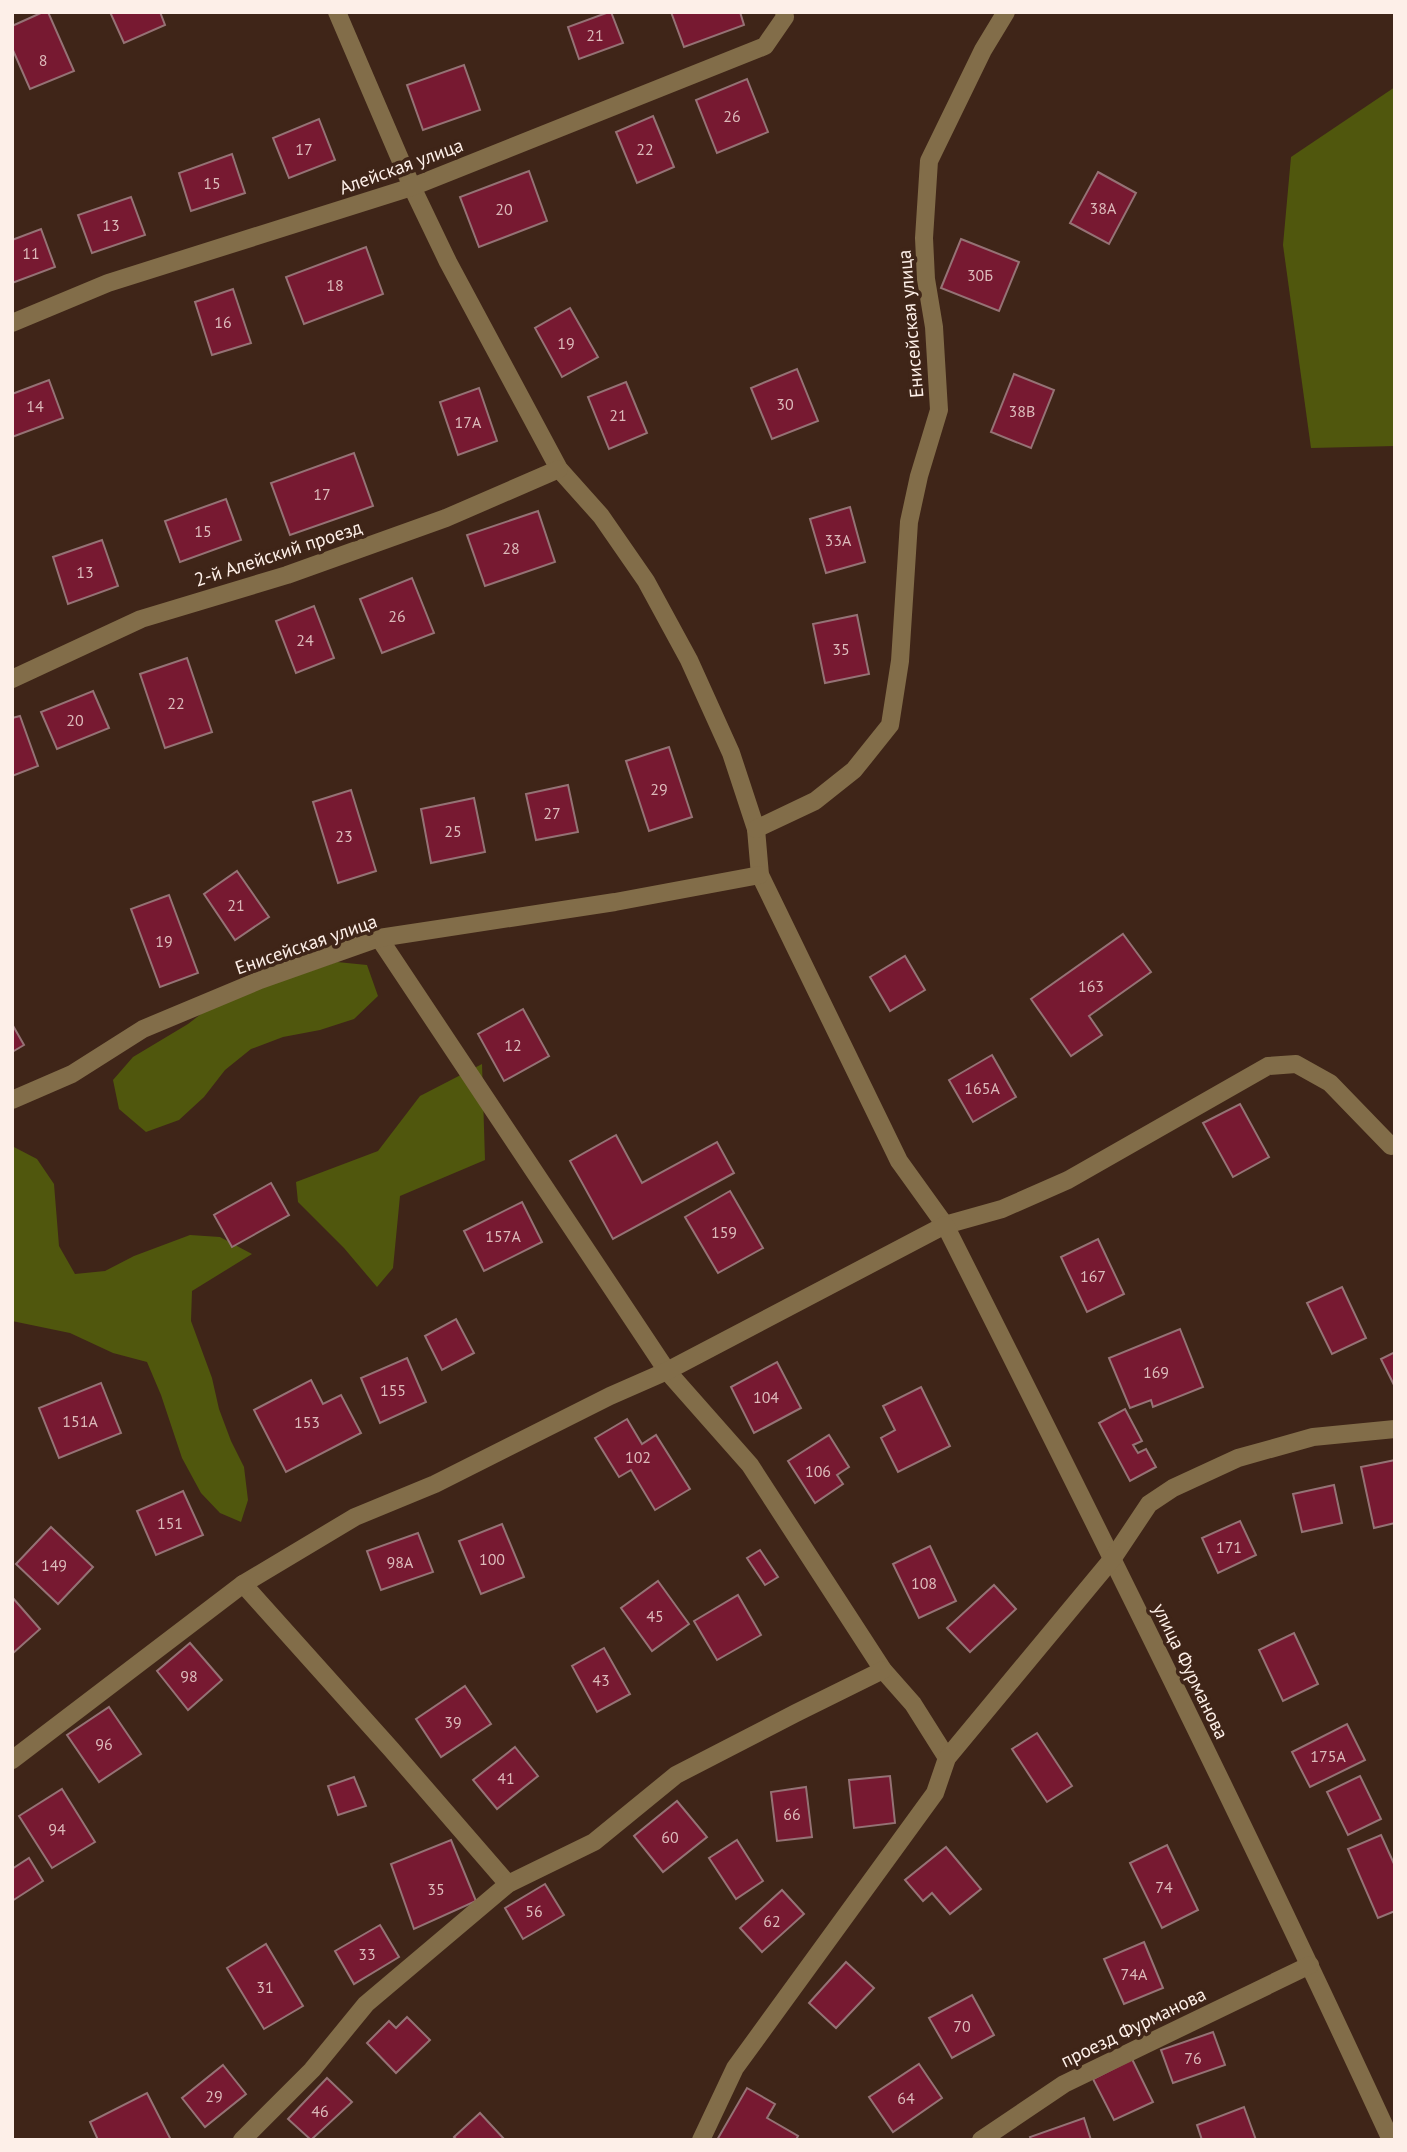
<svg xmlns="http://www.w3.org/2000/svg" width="1407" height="2152" font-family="'PT Sans',sans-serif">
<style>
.green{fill:#50570d}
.building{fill:#771931;stroke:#957275;stroke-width:2}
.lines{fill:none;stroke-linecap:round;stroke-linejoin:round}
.minor{stroke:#826d49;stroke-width:18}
.labels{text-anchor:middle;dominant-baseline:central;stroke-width:7;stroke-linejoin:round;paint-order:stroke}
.number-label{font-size:16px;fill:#dcbaba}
.street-label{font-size:19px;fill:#fdefe8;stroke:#3f2518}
</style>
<rect width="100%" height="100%" fill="#3f2518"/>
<!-- green -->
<g class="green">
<polygon points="1395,87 1395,446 1311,448 1283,245 1291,157"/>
<polygon points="337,962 367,965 378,996 354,1019 320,1030 283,1037 251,1049 225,1070 204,1097 179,1120 146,1132 119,1109 113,1080 133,1057 188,1024 214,1004"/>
<polygon points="482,1064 485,1160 400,1196 393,1268 377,1287 344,1248 298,1202 296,1182 378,1151 420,1096"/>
<polygon points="12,1146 37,1159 54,1184 59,1246 75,1274 105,1271 134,1256 190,1235 220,1237 252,1254 192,1291 191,1321 212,1378 219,1409 231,1441 244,1467 248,1500 241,1522 220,1513 201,1493 182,1458 161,1395 147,1362 113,1353 70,1333 12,1321"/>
</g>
<!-- building -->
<g class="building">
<polygon points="43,12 48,12 74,71 30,89 12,48 12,26"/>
<polygon points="110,12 160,12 165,25 124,43"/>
<polygon points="609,12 611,12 623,43 579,59 568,27"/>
<polygon points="671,12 740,12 744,25 684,47"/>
<polygon points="464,65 480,110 423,130 407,85"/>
<polygon points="747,79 768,132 717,153 696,100"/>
<polygon points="653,116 674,167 637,183 616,132"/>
<polygon points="319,119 335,160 289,178 273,138"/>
<polygon points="232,154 245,193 191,211 179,173"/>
<polygon points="529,171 547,221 479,247 460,197"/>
<polygon points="1098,172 1136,193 1109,244 1070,223"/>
<polygon points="131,197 145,235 92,253 78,215"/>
<polygon points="41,229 55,267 12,283 12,240"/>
<polygon points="961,239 1019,262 999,311 941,288"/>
<polygon points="366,247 383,294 304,324 286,277"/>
<polygon points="233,289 251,343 212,355 195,302"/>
<polygon points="570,308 598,357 562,377 535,328"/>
<polygon points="797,369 818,421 772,439 751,388"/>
<polygon points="1014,374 1054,390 1031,448 991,432"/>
<polygon points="49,380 63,418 12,437 12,394"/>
<polygon points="626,382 647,433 609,449 588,397"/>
<polygon points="479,388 497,441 458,455 440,402"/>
<polygon points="354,453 373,506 290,535 271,483"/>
<polygon points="226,499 241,540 180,562 165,521"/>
<polygon points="850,507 865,562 826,573 810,519"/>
<polygon points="538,511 555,562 485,586 467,535"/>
<polygon points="102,540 118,586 68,604 53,557"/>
<polygon points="412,578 434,633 382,653 360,599"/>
<polygon points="314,606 334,658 296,673 276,621"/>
<polygon points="857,615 869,674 825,683 813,624"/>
<polygon points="187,658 212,732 165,748 140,674"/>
<polygon points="93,691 109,728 57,749 41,712"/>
<polygon points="20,716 38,766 12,776 12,718"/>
<polygon points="669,747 692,817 649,831 626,761"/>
<polygon points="568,785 578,832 536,840 526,794"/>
<polygon points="351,790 376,871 338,883 313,802"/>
<polygon points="474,798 485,852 431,863 421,809"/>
<polygon points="237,871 269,917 235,940 204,894"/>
<polygon points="169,895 198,973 160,987 131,909"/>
<polygon points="1123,934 1151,972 1089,1016 1102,1035 1071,1056 1031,999"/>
<polygon points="905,956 925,990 890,1011 870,977"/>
<polygon points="523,1009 549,1056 504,1081 478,1034"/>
<polygon points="12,1024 24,1045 12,1052"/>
<polygon points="992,1055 1016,1097 973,1122 949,1080"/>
<polygon points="1240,1104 1269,1157 1233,1177 1203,1123"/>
<polygon points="616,1135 642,1183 717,1142 734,1173 613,1239 570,1161"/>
<polygon points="271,1183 289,1215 232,1247 214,1215"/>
<polygon points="730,1191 763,1248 718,1273 685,1217"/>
<polygon points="522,1202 542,1242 484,1271 464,1231"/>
<polygon points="1098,1239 1124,1294 1087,1312 1061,1257"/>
<polygon points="1342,1287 1366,1338 1332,1354 1307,1303"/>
<polygon points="456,1319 474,1353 442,1370 425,1336"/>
<polygon points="1180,1329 1203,1387 1153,1407 1151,1400 1130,1408 1109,1358"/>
<polygon points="1395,1352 1395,1387 1381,1359"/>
<polygon points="407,1358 426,1402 380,1423 361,1378"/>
<polygon points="777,1362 801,1408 754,1433 731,1387"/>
<polygon points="311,1380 323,1404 341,1395 361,1433 286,1472 254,1410"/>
<polygon points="101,1383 121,1433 59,1458 39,1408"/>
<polygon points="921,1387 950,1446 898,1472 881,1438 895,1430 883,1406"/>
<polygon points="1125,1409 1142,1441 1133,1445 1138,1453 1146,1449 1156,1467 1130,1481 1099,1423"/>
<polygon points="627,1419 642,1444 656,1435 690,1489 655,1510 631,1470 619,1477 595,1438"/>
<polygon points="829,1435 849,1467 837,1475 843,1484 815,1503 788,1461"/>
<polygon points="1395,1460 1395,1523 1374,1528 1361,1467"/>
<polygon points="1334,1485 1342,1523 1302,1532 1293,1494"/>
<polygon points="183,1491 203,1535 156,1555 137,1511"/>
<polygon points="1240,1521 1256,1555 1218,1573 1202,1538"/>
<polygon points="502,1524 524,1577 481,1594 459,1541"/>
<polygon points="51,1527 93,1567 58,1604 16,1564"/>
<polygon points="418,1533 433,1572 381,1590 367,1551"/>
<polygon points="930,1546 956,1601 919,1618 893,1564"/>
<polygon points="760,1550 778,1577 765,1585 747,1558"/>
<polygon points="658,1581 689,1624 652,1651 621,1608"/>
<polygon points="994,1585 1016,1609 970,1652 947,1628"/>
<polygon points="738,1595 761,1635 717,1660 694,1621"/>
<polygon points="12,1597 40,1629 12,1654"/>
<polygon points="1294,1633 1318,1684 1283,1701 1259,1650"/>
<polygon points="190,1643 222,1680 188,1710 157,1671"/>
<polygon points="604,1648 630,1694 597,1712 572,1666"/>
<polygon points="465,1686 491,1724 441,1757 416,1719"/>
<polygon points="109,1707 141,1754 99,1782 67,1735"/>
<polygon points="1347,1724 1365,1760 1310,1787 1292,1752"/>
<polygon points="1037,1733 1072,1786 1047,1802 1012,1749"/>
<polygon points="515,1747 538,1776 497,1809 473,1780"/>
<polygon points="890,1776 895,1823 854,1828 849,1780"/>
<polygon points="1360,1776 1381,1819 1348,1835 1327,1792"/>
<polygon points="354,1777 366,1806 338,1815 328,1786"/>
<polygon points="806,1787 812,1837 777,1841 771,1792"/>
<polygon points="62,1789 95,1842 52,1868 19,1816"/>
<polygon points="677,1801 707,1837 663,1872 634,1836"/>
<polygon points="1381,1835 1395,1866 1395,1911 1378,1918 1348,1849"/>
<polygon points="451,1840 476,1901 414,1929 391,1864"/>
<polygon points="737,1840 763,1881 736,1899 709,1858"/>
<polygon points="1167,1845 1198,1910 1162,1928 1130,1863"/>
<polygon points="946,1847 981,1889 950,1914 932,1893 923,1901 905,1880"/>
<polygon points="29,1858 43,1881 12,1901 12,1869"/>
<polygon points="545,1884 564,1915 523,1939 505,1908"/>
<polygon points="782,1890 804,1914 762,1952 740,1928"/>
<polygon points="380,1925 399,1957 354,1984 335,1951"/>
<polygon points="1144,1942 1163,1988 1124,2004 1104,1959"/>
<polygon points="266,1944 303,2006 264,2029 227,1968"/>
<polygon points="846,1962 874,1988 836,2028 809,2003"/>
<polygon points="972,1995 994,2035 952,2058 929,2018"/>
<polygon points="407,2017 430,2040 396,2073 367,2043 389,2021 396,2028"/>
<polygon points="1213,2032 1225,2065 1173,2083 1161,2050"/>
<polygon points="1132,2059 1153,2102 1114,2120 1093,2079"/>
<polygon points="919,2064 942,2098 893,2132 869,2097"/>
<polygon points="223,2065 246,2094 205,2127 182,2098"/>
<polygon points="327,2078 352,2102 311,2140 288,2119"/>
<polygon points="747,2088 775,2104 767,2118 798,2136 796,2140 717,2140"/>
<polygon points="147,2093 171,2140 98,2140 90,2122"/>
<polygon points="1244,2107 1256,2140 1202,2140 1197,2125"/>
<polygon points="480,2113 505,2140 457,2140 454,2137"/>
<polygon points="1084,2118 1091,2140 1031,2140 1030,2137"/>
</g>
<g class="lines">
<!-- minor -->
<g class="minor">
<polyline points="337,12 412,187 448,262 559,469 601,516 646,581 689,660 731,753 756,829 760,875 899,1161 945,1225 1002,1209 1068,1180 1268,1066 1296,1064 1330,1083 1391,1146"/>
<polyline points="12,323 108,283 412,187 765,46 785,17 784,12"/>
<polyline points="12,679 141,619 287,575 446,518 559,469"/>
<polyline points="756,829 815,801 854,770 890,725 900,661 909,522 919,476 939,410 934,327 926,279 924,238 929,161 983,50 1006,12"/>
<polyline points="379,938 667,1371 750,1465 883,1670 913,1704 947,1758"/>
<polyline points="12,1100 72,1074 143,1029 260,980 379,938 615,902 760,875"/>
<polyline points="243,1584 391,1749 508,1884"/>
<path d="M12,1760L243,1584L355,1517L435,1484L610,1396L667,1371L945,1225C1098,1528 1249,1832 1391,2140"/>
<polyline points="242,2140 312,2070 366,2004 508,1884 594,1842 676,1775 796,1713 883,1670"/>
<polyline points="701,2140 735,2068 935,1793 947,1758 1113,1558 1149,1504 1173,1488 1238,1458 1313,1437 1395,1429"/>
<polyline points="981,2140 1064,2084 1310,1965"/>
</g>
</g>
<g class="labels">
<!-- number labels -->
<g class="number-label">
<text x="595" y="35">21</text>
<text x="43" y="60">8</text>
<text x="732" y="116">26</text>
<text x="304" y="149">17</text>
<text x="645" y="149">22</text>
<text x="212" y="183">15</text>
<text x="1103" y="208">38А</text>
<text x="504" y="209">20</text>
<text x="111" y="225">13</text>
<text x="31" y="253">11</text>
<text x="980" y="275">30Б</text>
<text x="335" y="285">18</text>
<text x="223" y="322">16</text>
<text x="566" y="343">19</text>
<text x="785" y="404">30</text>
<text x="35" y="406">14</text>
<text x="1022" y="411">38В</text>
<text x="618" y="415">21</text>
<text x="468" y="422">17А</text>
<text x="322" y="494">17</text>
<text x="203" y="531">15</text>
<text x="838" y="540">33А</text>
<text x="511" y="548">28</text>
<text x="85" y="572">13</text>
<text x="397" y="616">26</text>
<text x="305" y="640">24</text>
<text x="841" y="649">35</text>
<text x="176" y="703">22</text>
<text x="75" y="720">20</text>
<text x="659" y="789">29</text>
<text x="552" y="813">27</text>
<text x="453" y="831">25</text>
<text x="344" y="836">23</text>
<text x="236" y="905">21</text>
<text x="164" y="941">19</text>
<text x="1091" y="986">163</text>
<text x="513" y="1045">12</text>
<text x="982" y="1088">165А</text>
<text x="724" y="1232">159</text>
<text x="503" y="1236">157А</text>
<text x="1093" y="1276">167</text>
<text x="1156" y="1372">169</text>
<text x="393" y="1390">155</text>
<text x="766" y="1397">104</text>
<text x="80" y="1421">151А</text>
<text x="307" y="1422">153</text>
<text x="638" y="1457">102</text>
<text x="818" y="1471">106</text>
<text x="170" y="1523">151</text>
<text x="1229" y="1547">171</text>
<text x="492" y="1559">100</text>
<text x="400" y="1562">98А</text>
<text x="54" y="1565">149</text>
<text x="924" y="1583">108</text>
<text x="655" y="1616">45</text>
<text x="189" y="1676">98</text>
<text x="601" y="1680">43</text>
<text x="453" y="1722">39</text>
<text x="104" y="1744">96</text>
<text x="1328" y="1756">175А</text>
<text x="506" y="1778">41</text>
<text x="792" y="1814">66</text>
<text x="57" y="1829">94</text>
<text x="670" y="1837">60</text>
<text x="1164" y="1887">74</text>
<text x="436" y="1889">35</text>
<text x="534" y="1911">56</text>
<text x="772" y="1921">62</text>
<text x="367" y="1954">33</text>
<text x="1134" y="1974">74А</text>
<text x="265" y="1987">31</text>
<text x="962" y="2026">70</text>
<text x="1193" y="2058">76</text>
<text x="214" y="2096">29</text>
<text x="906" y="2098">64</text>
<text x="320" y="2111">46</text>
</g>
<!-- street labels -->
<g class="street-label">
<text transform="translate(401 166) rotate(-20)">Алейская улица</text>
<text transform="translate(910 324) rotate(-95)">Енисейская улица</text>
<text transform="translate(278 553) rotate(-18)">2-й Алейский проезд</text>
<text transform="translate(306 944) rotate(-19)">Енисейская улица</text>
<text transform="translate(1191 1671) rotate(64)">улица Фурманова</text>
<text transform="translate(1133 2027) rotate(-26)">проезд Фурманова</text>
</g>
</g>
<!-- border -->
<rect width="1407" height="2152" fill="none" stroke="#fdefe8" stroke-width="28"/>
</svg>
